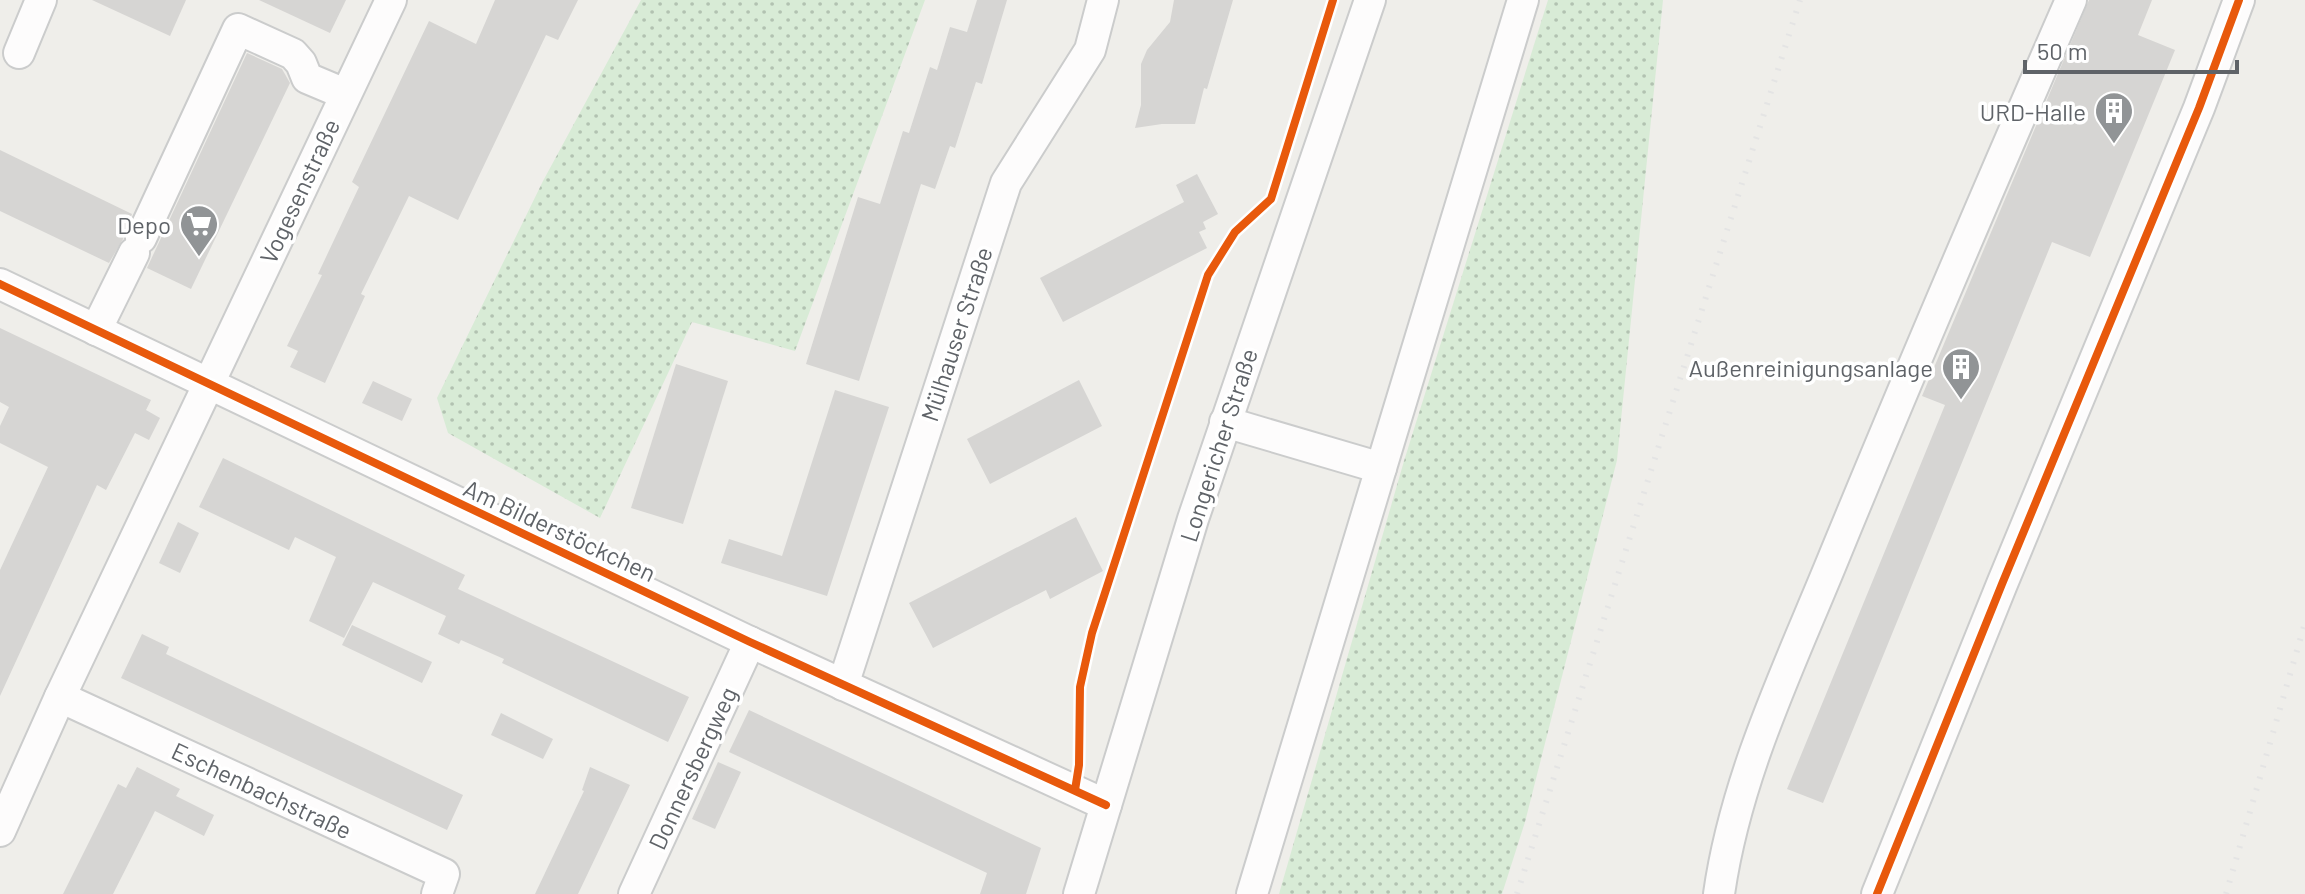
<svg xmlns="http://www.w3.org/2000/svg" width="2305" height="894" font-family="Barlow,sans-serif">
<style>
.green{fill:url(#green-dots)}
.building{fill:#d6d5d3}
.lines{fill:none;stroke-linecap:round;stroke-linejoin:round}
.minor-casing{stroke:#cbcccc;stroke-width:34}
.minor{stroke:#fdfcfc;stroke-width:30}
.rail{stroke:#e4e4e4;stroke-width:6;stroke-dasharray:2 10;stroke-linecap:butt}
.cycleway-casing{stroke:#fff;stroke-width:13}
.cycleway{stroke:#e8590c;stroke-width:8}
.labels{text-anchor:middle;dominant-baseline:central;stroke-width:7;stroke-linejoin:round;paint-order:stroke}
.poi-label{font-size:24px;fill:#5f6368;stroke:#fff;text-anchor:end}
.street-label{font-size:24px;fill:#5f6368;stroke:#fff}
</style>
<defs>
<pattern id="green-dots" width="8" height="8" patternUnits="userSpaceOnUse" patternTransform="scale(2)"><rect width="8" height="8" fill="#d8ebd6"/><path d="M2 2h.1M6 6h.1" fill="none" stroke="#b2c2b1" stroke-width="1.8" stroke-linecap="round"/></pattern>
</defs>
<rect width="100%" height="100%" fill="#efeeea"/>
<!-- green -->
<g class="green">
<polygon points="641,0 925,0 795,351 692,322 600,518 448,433 437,398 543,181"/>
<polygon points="1548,0 1663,0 1617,460 1525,822 1502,894 1279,894 1404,461"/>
</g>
<!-- building -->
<g class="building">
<polygon points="92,0 186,0 170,36"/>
<polygon points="259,0 346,0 330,33"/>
<polygon points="495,0 578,0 558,40 546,35 458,220 409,196 361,294 365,296 325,383 290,367 298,351 287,346 322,275 318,274 359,187 352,182 429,21 476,44"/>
<polygon points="977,0 1007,0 982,84 976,82 955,148 950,146 935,189 921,184 859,381 806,364 858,197 880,204 903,131 909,133 930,67 937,70 950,27 967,32"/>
<polygon points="1174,0 1233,0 1207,89 1204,88 1195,124 1162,124 1135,128 1141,105 1141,64 1147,50 1170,22"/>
<polygon points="2089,0 2152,0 2138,35 2175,50 2090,257 2052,242 1823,803 1787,789 1945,405 1922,396"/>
<polygon points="247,53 282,69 290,83 191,289 147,268"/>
<polygon points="0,150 132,214 123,239 109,263 0,211"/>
<polygon points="1197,174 1218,214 1203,222 1206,229 1199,232 1207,248 1063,322 1040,278 1184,202 1176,185"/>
<polygon points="0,328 151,400 146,410 160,418 149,440 135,433 106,490 97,485 0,696 0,570 48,467 0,443 0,426 9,407 0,402"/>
<polygon points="676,364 728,381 683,524 631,508"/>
<polygon points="1079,380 1102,426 990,484 967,439"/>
<polygon points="373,381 412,399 402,421 362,403"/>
<polygon points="835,390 889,407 827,596 721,563 729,539 782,556"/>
<polygon points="223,458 465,575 458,589 689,697 668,742 502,663 504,659 461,640 459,644 438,634 446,616 373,582 344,638 309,621 336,557 295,537 289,550 199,507"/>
<polygon points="1076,517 1103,571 1050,599 1046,590 933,648 909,603"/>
<polygon points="178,522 199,533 180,573 159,563"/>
<polygon points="352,625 432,662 422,683 342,645"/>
<polygon points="142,634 169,647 166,654 463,795 447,830 121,678"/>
<polygon points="749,710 1041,848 1026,894 980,894 987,873 729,752"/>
<polygon points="501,713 553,739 543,759 491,735"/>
<polygon points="718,762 741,772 715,829 692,819"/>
<polygon points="137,767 180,789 176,796 214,815 204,836 155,811 113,894 63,894 118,784 126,788"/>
<polygon points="590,767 630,785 578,894 535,894 584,791 582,790"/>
</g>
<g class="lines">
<!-- minor casing -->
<g class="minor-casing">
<g id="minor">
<polyline points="19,53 41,0"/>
<polyline points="141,238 238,29 293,54 301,63 307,78 345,94"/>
<polyline points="0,284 750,642 1106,805"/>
<polyline points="96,330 134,253"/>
<polyline points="1225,422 1381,468 1523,0"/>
<polyline points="843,685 1006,183 1090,50 1103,0"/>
<polyline points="60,697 444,874 437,894"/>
<polyline points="0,831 60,697 391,0"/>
<polyline points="634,894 750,642"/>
<polyline points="1079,894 1193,519 1370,0"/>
<polyline points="1252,894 1381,468"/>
<path d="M1719,894C1736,774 1791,663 1836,552C1912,367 1991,183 2071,0"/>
<polyline points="1877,894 2002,584 2199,108 2239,0"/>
</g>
</g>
<!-- minor -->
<use href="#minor" class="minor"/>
<!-- rail -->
<g class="rail">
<polyline points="1517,894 1800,0"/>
<polyline points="2226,894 2305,623"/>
</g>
<!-- cycleway casing -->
<g class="cycleway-casing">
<g id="cycleway">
<polyline points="0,284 750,642 1106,805"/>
<polyline points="1075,790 1079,765 1080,687 1092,633 1208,275 1235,232 1271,199 1333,0"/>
<polyline points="1877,894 2002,584 2199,108 2239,0"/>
</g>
</g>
<!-- cycleway -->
<use href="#cycleway" class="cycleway"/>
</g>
<!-- icons -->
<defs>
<g id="building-pin" transform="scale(2)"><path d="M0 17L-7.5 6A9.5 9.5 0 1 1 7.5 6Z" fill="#919496" stroke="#fff"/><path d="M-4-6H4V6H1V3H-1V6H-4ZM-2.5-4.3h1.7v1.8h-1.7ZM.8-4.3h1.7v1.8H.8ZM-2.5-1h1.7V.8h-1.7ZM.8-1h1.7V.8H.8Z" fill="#fff"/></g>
<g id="supermarket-pin" transform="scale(2)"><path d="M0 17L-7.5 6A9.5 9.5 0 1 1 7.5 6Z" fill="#919496" stroke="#fff"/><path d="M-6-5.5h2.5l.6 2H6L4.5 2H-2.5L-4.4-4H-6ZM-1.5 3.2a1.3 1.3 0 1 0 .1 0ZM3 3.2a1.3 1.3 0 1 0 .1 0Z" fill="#fff"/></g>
</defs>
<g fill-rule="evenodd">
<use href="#building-pin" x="2114" y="111"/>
<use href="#supermarket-pin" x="199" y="224"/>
<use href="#building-pin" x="1961" y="367"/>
</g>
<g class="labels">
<!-- poi labels -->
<g class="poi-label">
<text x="2086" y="111">URD-Halle</text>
<text x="171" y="224">Depo</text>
<text x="1933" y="367">Außenreinigungsanlage</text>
</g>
<!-- street labels -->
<g class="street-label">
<text transform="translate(299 191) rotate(-65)">Vogesenstraße</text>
<text transform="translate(956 334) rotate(-72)">Mülhauser Straße</text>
<text transform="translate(1218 445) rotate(-72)">Longericher Straße</text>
<text transform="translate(560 530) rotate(25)">Am Bilderstöckchen</text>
<text transform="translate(692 768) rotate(-65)">Donnersbergweg</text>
<text transform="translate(262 790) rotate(25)">Eschenbachstraße</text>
</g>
</g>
<!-- scale -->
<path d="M2025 60v12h212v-12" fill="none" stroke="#5f6368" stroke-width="4"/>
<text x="2037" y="60" font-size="24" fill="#5f6368" stroke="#ffffff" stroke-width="6" paint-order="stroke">50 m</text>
</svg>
